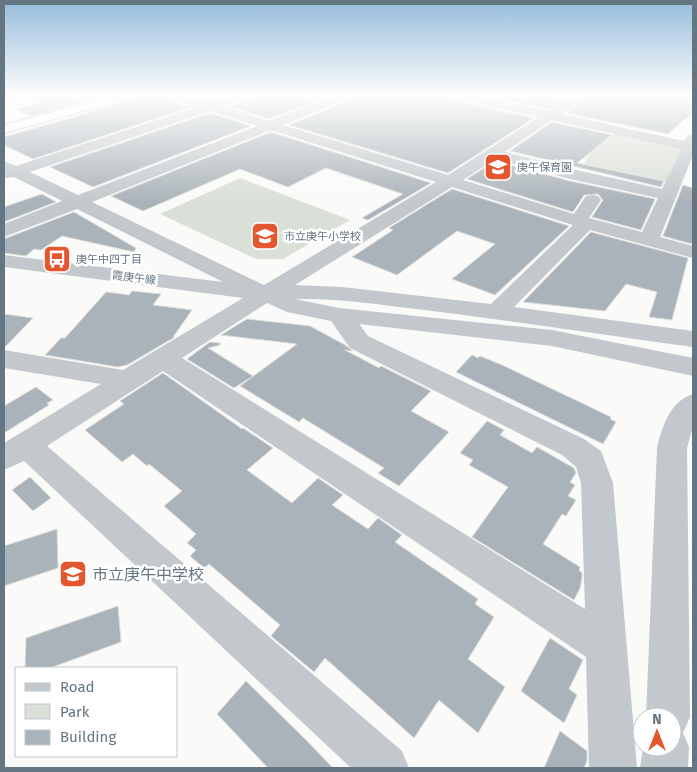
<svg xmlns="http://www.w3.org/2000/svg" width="697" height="772" font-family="'Fira Sans','Noto Sans JP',sans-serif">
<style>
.green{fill:#dadfd7}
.building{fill:#aab3b9;stroke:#dcdcda}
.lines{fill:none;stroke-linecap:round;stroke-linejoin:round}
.highway-casing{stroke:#b4b9bd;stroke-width:2}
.minor{fill:#c3c8cc;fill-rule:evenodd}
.highway{fill:#fff;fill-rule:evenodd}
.labels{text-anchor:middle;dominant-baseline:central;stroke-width:5;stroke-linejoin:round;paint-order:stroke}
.far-poi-label{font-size:11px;fill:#657683;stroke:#fff;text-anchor:start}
.far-street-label{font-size:11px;fill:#657683;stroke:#fff}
.near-poi-label{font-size:16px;fill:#657683;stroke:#fff;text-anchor:start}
</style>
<rect width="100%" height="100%" fill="#fafaf8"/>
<!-- green -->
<g class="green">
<polygon points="617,132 681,148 666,181 584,164 591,152"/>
<polygon points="240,178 350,220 283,259 256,259 160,214"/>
</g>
<!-- building -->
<g class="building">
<polygon points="26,95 106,95 31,116 16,109 40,103 25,97"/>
<polygon points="135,95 165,95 171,102 191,107 33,159 4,145 4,137 132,100"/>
<polygon points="253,95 330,95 269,119 229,106 250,100"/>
<polygon points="354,95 448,95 452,100 534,118 448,173 289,125 351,100"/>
<polygon points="482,95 570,95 548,109"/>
<polygon points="590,95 693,95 693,112 668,134 566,113"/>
<polygon points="210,113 251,126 93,187 50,167"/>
<polygon points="552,122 612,135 577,163 664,181 661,187 510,151"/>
<polygon points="271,132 431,183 368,220 362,218 403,194 326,168 288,187 240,169 143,211 111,196"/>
<polygon points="495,161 570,181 655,199 641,230 592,217 603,200 598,194 584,195 573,212 467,179"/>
<polygon points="683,185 693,188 693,237 692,244 663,236"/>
<polygon points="452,189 569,226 495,295 452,279 495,244 457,231 397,275 352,257 393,230 389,228"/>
<polygon points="42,194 56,202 4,222 4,207"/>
<polygon points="74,212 136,248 134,252 62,236 41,250 34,249 26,256 4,253 4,239"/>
<polygon points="591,232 688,258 672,320 649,317 657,292 626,284 605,311 523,302"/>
<polygon points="132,291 161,294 153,305 192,310 173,337 175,337 127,365 118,367 45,355 61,338 65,338 106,292 129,295"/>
<polygon points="4,314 33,318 4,348"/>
<polygon points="247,319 310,326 345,345 353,351 345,350 379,368 381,366 431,391 411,411 449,432 399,486 378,473 384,468 303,418 299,422 240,386 297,344 221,335"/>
<polygon points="210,342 220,343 220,345 208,348 253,376 234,388 187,359"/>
<polygon points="472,355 478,358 480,356 502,365 611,417 610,419 616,422 603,444 456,372"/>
<polygon points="163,373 242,429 243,428 273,448 247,470 292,503 318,478 343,495 332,505 368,529 378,518 402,535 395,542 478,599 475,604 494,617 468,659 505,687 478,733 439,700 414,738 325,658 314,672 271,636 280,625 209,564 204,568 190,556 196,550 187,543 196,534 164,506 182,491 149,464 147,466 133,454 122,462 85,430 124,404 120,401"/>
<polygon points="36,387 53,400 47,403 49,405 4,433 4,406"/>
<polygon points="487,421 504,430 500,435 532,453 537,447 574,468 576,473 570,482 575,485 568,496 576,500 566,516 562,514 543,544 580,567 579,570 582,573 582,578 580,588 574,600 472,537 508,487 469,465 473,460 460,453"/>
<polygon points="30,477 51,498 33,511 12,490"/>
<polygon points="57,529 58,568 4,586 4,546"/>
<polygon points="118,606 121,642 50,668 25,668 26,638"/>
<polygon points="550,638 583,660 569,689 577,695 564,723 521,691"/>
<polygon points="246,681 307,741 333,768 268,768 217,714"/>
<polygon points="560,731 587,751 587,761 584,768 544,768"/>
</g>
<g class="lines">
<!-- highway casing -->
<g class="highway-casing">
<polygon id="highway" points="113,95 133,95 131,98 4,133 4,125"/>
</g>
<!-- minor -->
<g class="minor">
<polygon points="4,95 24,95 22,98 4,102"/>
<path d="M167,95H186L210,102L233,95H251L249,98L223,106L269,121L335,95H352L350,98L283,125L448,175L539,117L452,98L450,95H473L548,111L574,95H588L562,114L684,141L688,135L693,134V155L660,237L693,246V258L590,230L514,307L693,331V347C604,335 514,321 425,310C382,305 339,298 295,299L339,308L552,330L693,358V376L552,346L359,324L368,336L584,439L601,451L613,483L637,768H589L586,657L163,371L47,446L402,751L409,768H351L24,461L4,470V443L101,384L4,368V350L123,370L243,298L4,267V255L223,282L77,209L4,237V224L62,201L14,177L4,178V161L16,166L197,107L169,98ZM210,111L257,126L78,195L30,172ZM552,120L681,149L662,189L572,169L505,152ZM271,130L436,182L264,285L92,202ZM495,159L570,179L658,198L642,232L589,218L601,200L598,196L592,195L586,196L574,214L463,180ZM452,187L573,225L491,304L342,287L295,285ZM267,303L287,312L331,321L350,348L562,455L576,467L581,483L585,609L182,358Z"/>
<path d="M693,394V426L687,448L690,717L683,733L689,747L688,768H640L643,747H672V717H646L657,448C662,427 670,401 693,394Z"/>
</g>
<!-- highway -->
<use href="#highway" class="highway"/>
</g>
<!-- sky -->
<linearGradient id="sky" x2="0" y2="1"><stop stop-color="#96bcdc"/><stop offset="0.47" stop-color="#fdfdfc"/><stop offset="1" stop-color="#fdfdfc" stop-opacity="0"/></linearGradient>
<rect width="697" height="203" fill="url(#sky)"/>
<!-- icons -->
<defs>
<g id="school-square" transform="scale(1.4375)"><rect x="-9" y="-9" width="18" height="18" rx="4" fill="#e4572e" stroke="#fff"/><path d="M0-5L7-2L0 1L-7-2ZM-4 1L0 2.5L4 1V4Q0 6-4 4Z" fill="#fff"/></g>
<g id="bus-square" transform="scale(1.4375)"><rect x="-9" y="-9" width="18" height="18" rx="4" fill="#e4572e" stroke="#fff"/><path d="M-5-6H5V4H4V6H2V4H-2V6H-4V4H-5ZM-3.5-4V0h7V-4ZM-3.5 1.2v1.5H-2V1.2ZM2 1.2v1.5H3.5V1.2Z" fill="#fff"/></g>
</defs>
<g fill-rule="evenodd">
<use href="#school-square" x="498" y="167"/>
<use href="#school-square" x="265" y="236"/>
<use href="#bus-square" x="57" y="259"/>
<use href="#school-square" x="73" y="574"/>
</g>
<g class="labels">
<!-- far-poi labels -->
<g class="far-poi-label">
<text x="517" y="167">庚午保育園</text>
<text x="284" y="236">市立庚午小学校</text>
<text x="76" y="259">庚午中四丁目</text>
</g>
<!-- far-street labels -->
<g class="far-street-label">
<text transform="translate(134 278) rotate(7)">霞庚午線</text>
</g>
<!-- near-poi labels -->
<g class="near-poi-label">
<text x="92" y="574">市立庚午中学校</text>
</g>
</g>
<!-- border -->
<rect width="697" height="772" fill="none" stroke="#657683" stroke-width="10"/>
<!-- legend -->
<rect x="15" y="667" width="162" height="90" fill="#ffffff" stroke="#c1c8cd"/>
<rect x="25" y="683" width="25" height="8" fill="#c3c8cc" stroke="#c1c8cd"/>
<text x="60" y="692" font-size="15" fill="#657683">Road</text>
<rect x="25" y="704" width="25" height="15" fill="#dadfd7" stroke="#c1c8cd"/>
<text x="60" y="717" font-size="15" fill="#657683">Park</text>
<rect x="25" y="730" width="25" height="15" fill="#aab3b9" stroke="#c1c8cd"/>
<text x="60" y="742" font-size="15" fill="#657683">Building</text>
<!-- north arrow -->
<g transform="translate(657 732)"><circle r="24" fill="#ffffff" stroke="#c1c8cd"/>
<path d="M0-4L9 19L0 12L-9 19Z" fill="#e4572e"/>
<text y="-8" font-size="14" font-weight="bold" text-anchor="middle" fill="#657683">N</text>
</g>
</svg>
